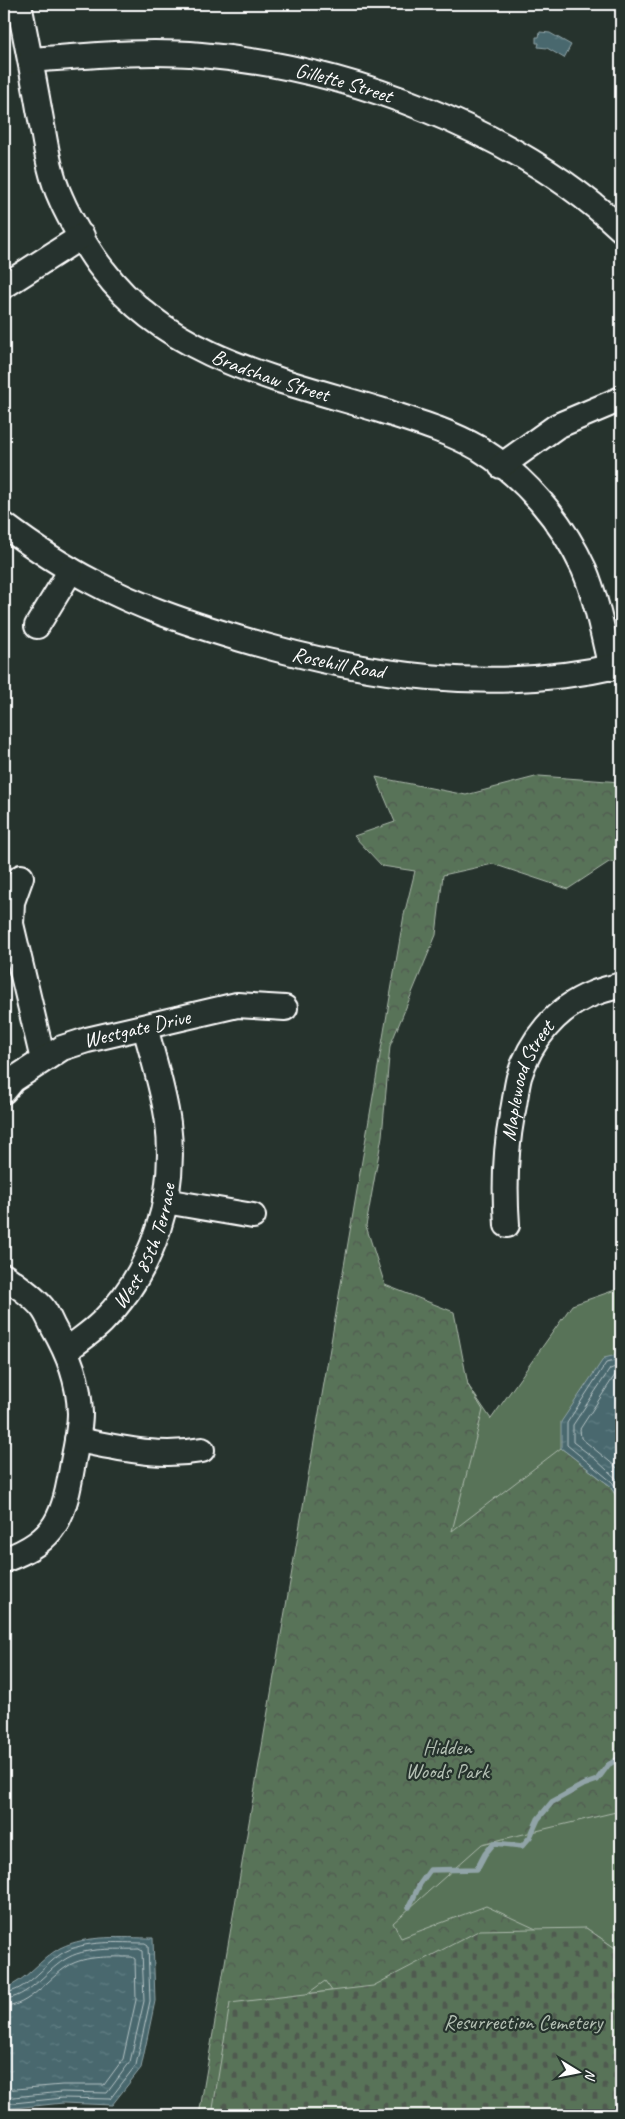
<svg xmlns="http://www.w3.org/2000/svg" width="625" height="2119" font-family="Caveat,sans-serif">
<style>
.green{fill:#587358;stroke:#acb9ac}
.forest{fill:url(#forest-crowns);stroke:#acb9ac}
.cemetery{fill:url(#cemetery-stones);stroke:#acb9ac}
.water{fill:url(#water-ripples);stroke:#91a4a8}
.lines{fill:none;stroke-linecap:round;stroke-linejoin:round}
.shore{stroke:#b6c3c5;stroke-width:1}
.stream{stroke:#91a4a8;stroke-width:5.5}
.minor-casing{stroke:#fff;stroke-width:28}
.minor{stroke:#26332d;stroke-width:24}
.labels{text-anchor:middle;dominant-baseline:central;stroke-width:4.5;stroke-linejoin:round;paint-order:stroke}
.street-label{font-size:21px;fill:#fff;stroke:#26332d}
.park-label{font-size:21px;fill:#b4c0b4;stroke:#26332d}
</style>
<defs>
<pattern id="forest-crowns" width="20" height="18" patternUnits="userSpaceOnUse" patternTransform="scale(1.25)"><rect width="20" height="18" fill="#587358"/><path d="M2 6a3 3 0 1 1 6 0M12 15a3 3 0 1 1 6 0" fill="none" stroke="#505a50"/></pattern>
<pattern id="cemetery-stones" width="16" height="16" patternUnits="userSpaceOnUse" patternTransform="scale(1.25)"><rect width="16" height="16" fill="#587358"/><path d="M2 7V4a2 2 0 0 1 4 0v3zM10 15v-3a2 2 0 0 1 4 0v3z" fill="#505a50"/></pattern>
<pattern id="water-ripples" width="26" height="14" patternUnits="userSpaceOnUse" patternTransform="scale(1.25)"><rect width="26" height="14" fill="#48686e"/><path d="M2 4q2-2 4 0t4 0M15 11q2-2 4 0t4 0" fill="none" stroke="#637f84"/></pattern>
</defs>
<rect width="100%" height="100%" fill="#26332d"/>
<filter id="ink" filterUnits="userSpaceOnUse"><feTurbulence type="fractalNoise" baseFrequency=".02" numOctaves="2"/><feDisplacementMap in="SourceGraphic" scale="10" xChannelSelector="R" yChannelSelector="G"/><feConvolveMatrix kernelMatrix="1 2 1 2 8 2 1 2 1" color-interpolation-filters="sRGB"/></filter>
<g filter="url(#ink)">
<!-- green -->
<polygon class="green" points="621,1288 621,1952 586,1928 373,1986 230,2003 468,1385 491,1419 572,1305"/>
<!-- forest -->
<polygon class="forest" points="539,776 621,782 621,862 609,862 568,889 493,864 443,875 436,935 390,1046 382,1136 366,1226 385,1285 454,1312 468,1385 483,1410 452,1531 561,1448 609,1485 621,1503 621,1808 620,1811 482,1844 393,1923 401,1938 486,1906 536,1929 506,1989 338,1999 325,1981 255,2031 221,2115 199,2115 404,915 415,871 382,866 354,836 395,822 376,777 466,795"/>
<!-- cemetery -->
<polygon class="cemetery" points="586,1928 621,1952 621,2115 212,2115 230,2003 373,1986 480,1930"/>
<!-- water -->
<g class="water">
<polygon points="540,32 550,33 571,45 564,58 547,48 538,47 539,43 536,43 536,37 539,37"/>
<polygon points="621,1354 621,1503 609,1485 561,1448 561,1422 604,1358"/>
<path d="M153,1938L155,2001L141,2068L112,2105L63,2103L4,2109V1989C27,1980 40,1959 60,1948C88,1934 123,1938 153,1938Z"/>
</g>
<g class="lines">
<!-- shore -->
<g class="shore">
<polyline points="621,1359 606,1363 567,1423 567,1445 612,1482 621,1494"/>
<polyline points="621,1365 610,1369 573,1425 573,1442 594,1458 621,1483"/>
<polyline points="621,1373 615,1375 580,1429 581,1438 621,1471"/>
<path d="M4,1993C27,1991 43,1966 61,1954C85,1939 119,1943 145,1943L148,1945L150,2001L136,2065L110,2099L63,2098L4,2104"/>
<path d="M4,1999C28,1998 45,1972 64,1960C85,1946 116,1950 139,1949L142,1951L144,2001L130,2062L107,2093L62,2092L4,2098"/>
<path d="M4,2007C30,2006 47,1979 68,1966C86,1955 112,1957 132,1957L135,1959L136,2000L123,2059L104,2085H62L4,2090"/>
</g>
<!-- stream -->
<polyline class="stream" points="409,1907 420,1884 430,1870 477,1869 485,1854 494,1843 522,1846 530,1837 538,1819 552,1802 583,1785 597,1780 608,1765 621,1757"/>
<!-- minor casing -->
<g class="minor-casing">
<g id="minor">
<path id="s1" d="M19,4C26,39 33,74 39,109C45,139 48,171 61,199C69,218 90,254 103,270C169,358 281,380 380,410C414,421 449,431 480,449C525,477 562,521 584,569C597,600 603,635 611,668"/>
<path id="s2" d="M31,60C87,56 144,50 201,55C345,67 514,129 621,229"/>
<polyline points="4,286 82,236"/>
<polyline points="501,466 557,426 621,399"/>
<path id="s3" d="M4,525C32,546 62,566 93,582C139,607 191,624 241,639C366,676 493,695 621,665"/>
<polyline points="37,626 71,570"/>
<polyline points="21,877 12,902 11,924 43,1060"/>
<path id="s4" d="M4,1091L13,1080L62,1048L87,1040L237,1005L285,1008"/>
<polyline points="165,1201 253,1216"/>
<path id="s5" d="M507,1225C504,1185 505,1153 512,1115C515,1102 516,1089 519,1077C530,1041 556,1008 592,994C601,990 612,988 621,985"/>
<path d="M4,1276C17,1285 32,1295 42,1307C47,1313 50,1321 53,1327C69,1355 79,1381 80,1413C80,1429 76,1446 73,1462C64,1516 58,1540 4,1560"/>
<path id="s6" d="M66,1351C78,1341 91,1333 102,1322C154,1270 177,1195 168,1123C164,1091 153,1058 145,1027"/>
<path d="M77,1440C121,1448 157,1458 202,1450"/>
</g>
</g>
<!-- minor -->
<use href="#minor" class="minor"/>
</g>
</g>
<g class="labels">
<!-- street labels -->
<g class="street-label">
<text stroke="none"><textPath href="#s2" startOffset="316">Gillette Street</textPath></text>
<text stroke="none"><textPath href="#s1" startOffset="484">Bradshaw Street</textPath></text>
<text stroke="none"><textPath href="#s3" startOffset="365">Rosehill Road</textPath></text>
<text stroke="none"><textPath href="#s4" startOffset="150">Westgate Drive</textPath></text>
<text stroke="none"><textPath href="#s5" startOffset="148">Maplewood Street</textPath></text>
<text stroke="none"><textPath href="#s6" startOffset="135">West 85th Terrace</textPath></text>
</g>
<!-- park labels -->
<g class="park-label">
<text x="447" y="1747">Hidden<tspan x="447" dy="24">Woods Park</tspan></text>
<text x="523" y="2022">Resurrection Cemetery</text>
</g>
</g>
<!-- margin -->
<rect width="625" height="2119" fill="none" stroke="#26332d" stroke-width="20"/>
<rect x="10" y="10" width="605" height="2099" fill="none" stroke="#fff" stroke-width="2" filter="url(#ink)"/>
<!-- north arrow -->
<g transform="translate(578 2072) rotate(100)" stroke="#26332d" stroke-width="4" paint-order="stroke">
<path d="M0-4L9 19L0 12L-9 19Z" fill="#ffffff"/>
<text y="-8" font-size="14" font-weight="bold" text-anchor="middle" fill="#ffffff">N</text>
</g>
</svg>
